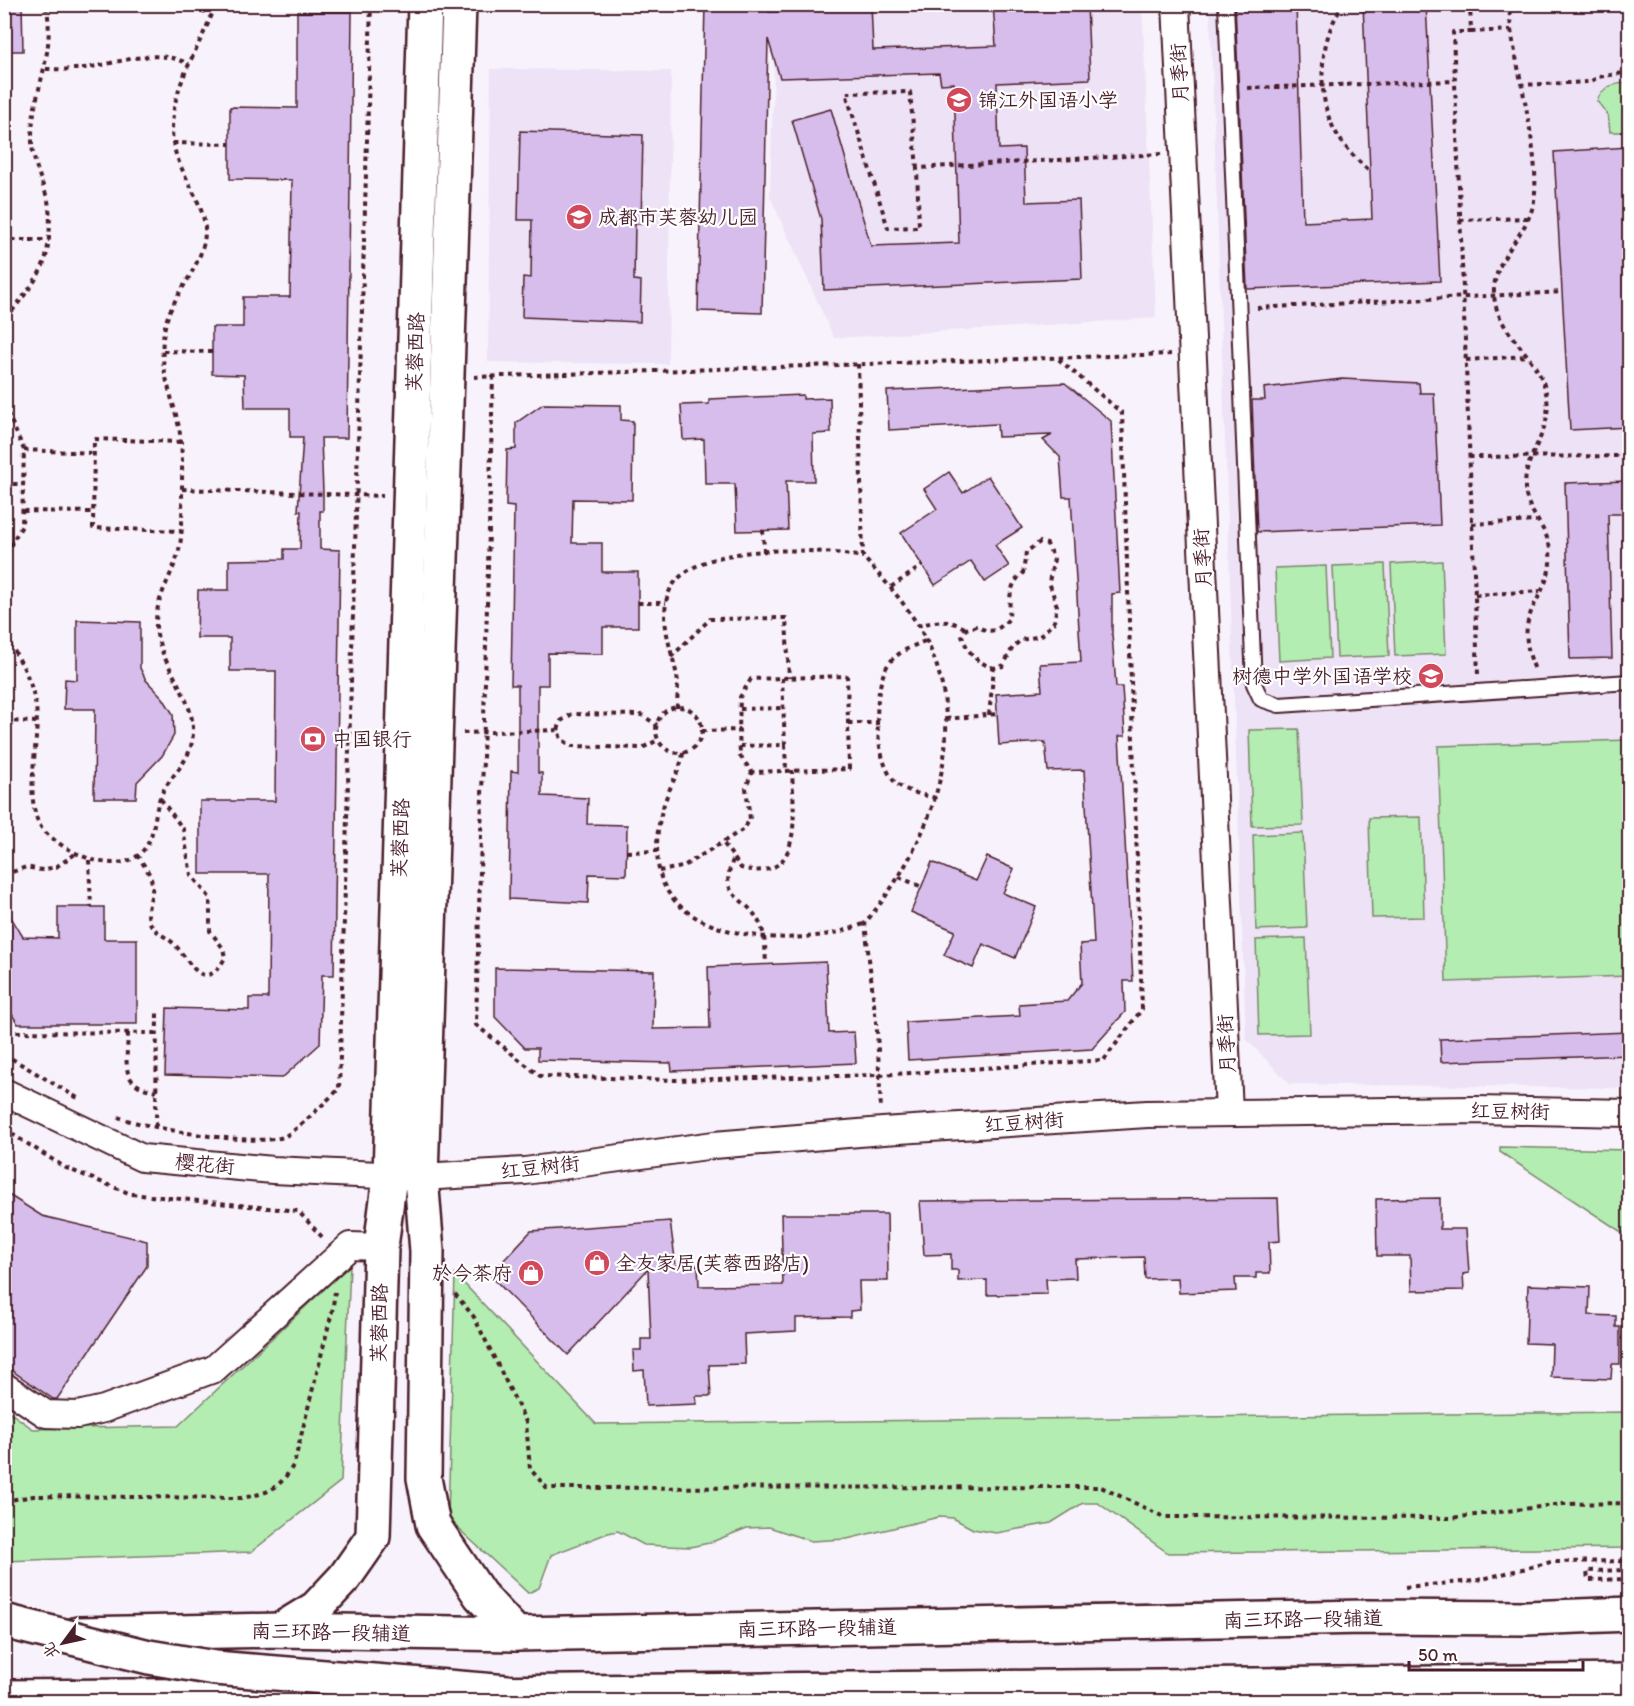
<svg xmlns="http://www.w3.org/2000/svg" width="1634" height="1706" font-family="Itim,'LXGW WenKai TC',sans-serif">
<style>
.built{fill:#ede2f6}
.green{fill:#b3edb2;stroke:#7e866e;stroke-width:1.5}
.building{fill:#d7bdec;stroke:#4a1f2b;stroke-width:1.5}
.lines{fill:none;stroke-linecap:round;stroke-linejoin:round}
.service-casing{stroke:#4a1f2b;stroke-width:18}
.minor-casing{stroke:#4a1f2b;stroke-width:30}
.secondary-casing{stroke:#4a1f2b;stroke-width:38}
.trunk-casing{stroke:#4a1f2b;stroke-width:38}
.path{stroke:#4a1f2b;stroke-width:4;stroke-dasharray:4.5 4.5;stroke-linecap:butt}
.service{stroke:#fff;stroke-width:14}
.minor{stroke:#fff;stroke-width:26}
.secondary{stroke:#fff;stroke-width:33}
.trunk{stroke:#fff;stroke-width:33}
.trunk-bridge-casing{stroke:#4a1f2b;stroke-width:38;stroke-linecap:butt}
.trunk-bridge{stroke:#fff;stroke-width:33}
.labels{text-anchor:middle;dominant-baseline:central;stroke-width:4.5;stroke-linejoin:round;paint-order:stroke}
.street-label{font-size:20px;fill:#4a1f2b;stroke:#fff}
.poi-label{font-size:20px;fill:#4a1f2b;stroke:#fff;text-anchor:start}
</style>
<rect width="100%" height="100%" fill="#f7f2fb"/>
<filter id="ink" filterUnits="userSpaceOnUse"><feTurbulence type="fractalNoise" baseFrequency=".0167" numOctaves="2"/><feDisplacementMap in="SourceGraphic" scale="12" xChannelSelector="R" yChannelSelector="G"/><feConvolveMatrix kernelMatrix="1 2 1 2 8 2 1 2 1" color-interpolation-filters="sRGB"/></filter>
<g filter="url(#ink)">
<!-- built -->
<g class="built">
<polygon points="776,5 1142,5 1156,318 834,338 770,196"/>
<polygon points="1210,5 1629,5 1629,1088 1290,1084 1246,1039"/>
<polygon points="491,69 671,71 668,364 488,362"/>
</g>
<!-- green -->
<g class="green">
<path d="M1629,83V132H1610L1608,115L1597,101C1602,86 1615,83 1629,83Z"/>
<polygon points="1442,561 1446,654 1395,656 1391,564"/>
<polygon points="1385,564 1389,656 1337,658 1333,566"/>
<polygon points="1326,566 1330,658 1279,661 1275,568"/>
<polygon points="1299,729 1303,825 1252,826 1249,730"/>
<polygon points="1629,740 1629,976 1446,982 1438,746"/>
<polygon points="1421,817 1424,917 1372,918 1369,818"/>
<polygon points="1303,833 1307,928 1256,930 1253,835"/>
<polygon points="1306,938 1310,1034 1259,1035 1256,940"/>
<polygon points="1500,1147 1629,1150 1629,1237 1500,1152"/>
<polygon points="350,1265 341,1481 251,1552 5,1561 5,1409 33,1429 178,1426"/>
<polygon points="455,1274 596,1424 1629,1412 1629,1548 1168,1553 1098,1503 1083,1503 1051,1523 996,1533 973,1529 953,1518 939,1517 847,1539 811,1541 769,1527 747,1528 709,1543 690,1547 644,1545 618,1531 608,1533 551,1555 539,1588 528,1593 448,1519"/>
</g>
<!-- building -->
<g class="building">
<polygon points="4,4 22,4 23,51 4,51"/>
<polygon points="705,4 769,4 769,12 817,10 817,4 871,4 873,50 996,46 993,4 1087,4 1090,79 997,83 999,149 1024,148 1026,202 1079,200 1082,279 824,290 821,219 792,120 831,109 871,246 959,243 954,83 941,84 939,73 780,78 768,39 762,313 698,311"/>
<polygon points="1235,4 1296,4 1303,222 1372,219 1363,4 1426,4 1440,281 1247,289"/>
<polygon points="297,12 352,12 347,438 321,438 323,493 323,511 320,511 320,549 340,550 334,975 322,975 320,1044 282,1078 165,1075 167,1008 249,1010 249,998 268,998 269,874 200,874 200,801 275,801 276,671 230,671 230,638 197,638 198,590 229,590 229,560 284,559 284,549 300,549 301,511 298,511 303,437 290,437 290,408 245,408 244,375 212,374 212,327 243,327 243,297 290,297 292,180 230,179 230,107 297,108"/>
<polygon points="520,131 643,135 641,224 635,224 634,280 641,281 640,322 522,317 523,277 531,278 532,220 518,220"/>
<polygon points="1628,147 1629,427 1570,430 1554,152"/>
<polygon points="1342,379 1419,383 1420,393 1434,393 1440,525 1257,532 1252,400 1265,400 1264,388"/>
<polygon points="1065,383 1111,421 1120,593 1112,594 1112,634 1116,687 1122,687 1125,736 1119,736 1133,981 1124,981 1125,1012 1092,1049 908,1060 906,1022 1020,1016 1019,1004 1067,1001 1082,983 1080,944 1094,943 1084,770 1048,771 1045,742 999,745 996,694 1042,691 1040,664 1081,662 1071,497 1063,497 1060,457 1043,440 1052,435 998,437 997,424 889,430 887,391"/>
<polygon points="803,395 803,399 830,398 831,433 813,434 814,481 786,481 788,530 737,531 735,484 705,484 704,439 683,440 681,405 709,404 709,399"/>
<polygon points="543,404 621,405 621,420 633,421 632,500 573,499 572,543 602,543 602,572 638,572 638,627 603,627 603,654 548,653 548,685 538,685 538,773 542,773 542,796 588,798 587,824 627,825 626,875 589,874 588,903 509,899 511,771 518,772 518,685 511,685 514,507 506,506 507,450 516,449 516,423"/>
<polygon points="949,472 963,493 988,476 1022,528 995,545 1009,566 985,582 971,561 935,585 901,533 937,509 924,489"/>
<polygon points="1629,481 1629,514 1608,514 1612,658 1570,659 1565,483"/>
<polygon points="77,620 140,622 140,668 146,680 163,698 173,714 174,735 162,756 137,782 136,798 94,798 95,709 64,709 65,679 77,680"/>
<polygon points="987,857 1014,869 1003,893 1036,907 1015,958 983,944 973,968 944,955 955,931 911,912 932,862 976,881"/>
<polygon points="4,906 23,937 58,938 58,907 104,907 104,939 137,939 137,1024 18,1024 4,1002"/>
<polygon points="826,962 829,1033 854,1032 856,1063 672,1071 671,1063 538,1060 538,1048 525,1048 495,1017 495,968 654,971 653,1029 710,1028 708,967"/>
<polygon points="1629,1032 1629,1055 1441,1062 1440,1039"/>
<polygon points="4,1192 42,1216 147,1241 147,1266 57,1399 53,1399 4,1365"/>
<polygon points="1278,1198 1280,1241 1269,1242 1270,1273 1256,1273 1256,1278 1235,1278 1236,1291 1179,1293 1178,1278 1145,1279 1144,1257 1075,1259 1076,1278 1046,1279 1047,1294 987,1295 987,1280 958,1281 958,1270 951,1270 951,1254 924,1255 920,1201"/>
<polygon points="1440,1198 1440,1229 1466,1229 1469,1273 1463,1274 1464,1290 1411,1291 1410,1256 1377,1256 1376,1199"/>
<polygon points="781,1214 887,1214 888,1281 859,1281 860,1310 850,1311 850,1317 796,1318 796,1331 744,1334 745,1364 709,1365 711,1396 696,1396 697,1404 646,1406 644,1370 634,1371 633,1350 641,1350 641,1339 651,1339 648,1269 568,1355 490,1275 531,1231 670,1221 676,1266 698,1265 699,1286 783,1285"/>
<polygon points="1528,1285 1590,1287 1589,1315 1616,1316 1616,1327 1620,1327 1620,1364 1612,1364 1611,1379 1551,1377 1552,1344 1526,1343"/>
</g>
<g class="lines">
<!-- service casing -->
<g class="service-casing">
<polyline id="service" points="1226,4 1254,684 1261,699 1279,705 1630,682"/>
</g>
<!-- minor casing -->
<g class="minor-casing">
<g id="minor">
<polyline points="1176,4 1229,1112"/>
<polyline points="4,1092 142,1158 273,1170 421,1177 525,1171 714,1145 883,1131 1147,1114 1475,1110 1630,1113"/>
<polyline points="4,1386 46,1414 78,1415 104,1409 214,1369 350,1246 381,1247"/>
</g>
</g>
<!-- secondary casing -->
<g class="secondary-casing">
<g id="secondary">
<polyline points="459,4 421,1177 427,1251 424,1478 433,1525 480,1595 516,1634"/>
<polyline points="280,1630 316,1608 345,1577 373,1537 381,1247 390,1176 425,4"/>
<polyline points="78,1634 280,1630 516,1634 1365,1617 1527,1618 1630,1614"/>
</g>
</g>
<!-- trunk casing -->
<g class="trunk-casing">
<g id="trunk">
<polyline points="479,1693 1630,1681"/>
<polyline points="4,1697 374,1694"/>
</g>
</g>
<!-- path -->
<g class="path">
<polyline points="195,4 211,17"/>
<path d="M1345,4C1320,31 1316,92 1332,125C1341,144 1354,157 1370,172"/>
<polyline points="1470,4 1471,32 1453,32 1478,675"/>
<path d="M1511,30C1518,75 1541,158 1534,201C1528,236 1492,257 1494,295C1497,333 1533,351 1544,385C1558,430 1526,447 1525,485C1524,511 1549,527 1550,551C1554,602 1507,607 1536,672"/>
<polyline points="1471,32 1511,30 1509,4"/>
<path d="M46,69C55,69 65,70 74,69C113,67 151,45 189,64"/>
<polyline points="1520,85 1590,82 1598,77 1630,72"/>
<polyline points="1248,88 1455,81"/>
<polyline points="173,143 230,144"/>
<polyline points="917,168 910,92 846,93 888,228 919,227 917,168 1161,154"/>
<polyline points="1460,220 1527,218"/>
<polyline points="12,240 49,240"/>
<polyline points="1257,308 1562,292"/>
<path d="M4,327L7,318C21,298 43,276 47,252C50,236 51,217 48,201C42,180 32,162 32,140C31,91 57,57 46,4"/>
<polyline points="163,351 212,352"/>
<polyline points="1466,360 1527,356"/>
<path d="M858,364L863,557C889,585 917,616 932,653C970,746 926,850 865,923L877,1031L881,1109"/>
<polyline points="493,376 476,1025 540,1076 674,1080 880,1075 1104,1060 1142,1009 1122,413 1056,357"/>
<polyline points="474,377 1171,354"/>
<polyline points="4,405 24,450 22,526 4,555"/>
<polyline points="180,442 94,439 93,528 180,531"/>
<polyline points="24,450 94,453"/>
<polyline points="1469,457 1630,456"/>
<polyline points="4,484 24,484"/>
<polyline points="182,489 383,496"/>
<polyline points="23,511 93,512"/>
<polyline points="1472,524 1536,521"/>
<polyline points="763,530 764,552"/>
<polyline points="891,587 923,565"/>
<polyline points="1475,595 1540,591"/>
<polyline points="638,603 666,603"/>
<path d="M917,626C936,621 949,618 966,629"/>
<path d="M4,636C20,658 32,680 36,707C41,742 20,806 45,832C67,854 125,882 147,845C156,830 154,809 162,793C172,774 189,762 192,741C200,700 158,666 156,626C155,595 175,574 180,545C183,528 182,507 182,490C182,469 183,444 178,423C170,388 156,361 166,322C175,291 203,267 205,233C207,205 177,171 173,142C166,92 200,49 216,4"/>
<path d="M925,641C913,646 898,652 890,662C871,685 873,763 897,784C908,792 923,795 936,798"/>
<polyline points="671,657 710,619 786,618 789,678"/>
<circle cx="679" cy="730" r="23"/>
<path d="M677,708C677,697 679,685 677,676C672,652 662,628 666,603C675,538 816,548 863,557"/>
<polyline points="740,709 784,708"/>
<path d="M989,715L994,668L1003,666L1013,647L1021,640L1040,636L1054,622L1057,606L1049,582L1054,559L1047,544L1040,542L1026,552L1023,573C1008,585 1010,601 1009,619C998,630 992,635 977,626L966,629L962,636C968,653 977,663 994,668"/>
<polyline points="946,719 997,714"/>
<polyline points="5,721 36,722"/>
<polyline points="848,723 879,723"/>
<polyline points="558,730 561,721 572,714 642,715 657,725"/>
<polyline points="702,731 739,730 740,756 752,772 849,769 847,676 751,679 740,697 739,730"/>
<polyline points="463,733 558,730 561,739 572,746 642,748 658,740"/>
<polyline points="785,745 786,770"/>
<polyline points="740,746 785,745 782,678"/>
<path d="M683,753C681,768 674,778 669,791C659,814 655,838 658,863C666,945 809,950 865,923"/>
<path d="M724,844L741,868C806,885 793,809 792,770"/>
<polyline points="627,852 657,851"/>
<path d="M137,855C143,864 151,873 152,884C154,896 145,907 149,920C153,933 167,936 175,945C189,959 203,997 225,958L223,948L210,931V898L191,875L183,829L160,798"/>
<polyline points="89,860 91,907"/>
<path d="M733,860C717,899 745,894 759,922C766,934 765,951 766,964"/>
<polyline points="659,871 682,867 744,829 750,819 746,788 752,772"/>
<polyline points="4,875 26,867 41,870 56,867 75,854"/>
<polyline points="899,877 922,887"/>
<polyline points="4,1022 10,1032 157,1033"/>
<path d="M128,1033C127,1065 119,1085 156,1091"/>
<polyline points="4,1054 81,1100"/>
<path d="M118,1117C146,1128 256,1147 283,1137C295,1133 328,1099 339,1089L371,4"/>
<polyline points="156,1126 157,1011"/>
<polyline points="4,1129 66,1168 131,1194 298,1211 323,1238"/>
<polyline points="455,1294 474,1317 526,1422 530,1469 547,1488 1101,1487 1164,1517 1451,1518 1563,1504 1630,1503"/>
<path d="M4,1501L33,1496L241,1498C270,1493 279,1489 294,1464L332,1312L335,1292"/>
<polyline points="1630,1570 1587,1571 1588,1580 1630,1579"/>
<polyline points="1405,1587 1474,1581 1551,1562 1630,1561"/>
</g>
<!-- service -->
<use href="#service" class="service"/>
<!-- minor -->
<use href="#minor" class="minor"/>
<!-- secondary -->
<use href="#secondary" class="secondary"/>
<!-- trunk -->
<use href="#trunk" class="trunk"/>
<!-- trunk-bridge casing -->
<g class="trunk-bridge-casing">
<polyline id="trunk-bridge" points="4,1621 149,1657 215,1668 508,1692"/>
</g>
<!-- trunk-bridge -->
<use href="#trunk-bridge" class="trunk-bridge"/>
</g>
</g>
<!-- icons -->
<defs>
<g id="school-disc" transform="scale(1.35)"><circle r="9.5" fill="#d1495b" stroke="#fff"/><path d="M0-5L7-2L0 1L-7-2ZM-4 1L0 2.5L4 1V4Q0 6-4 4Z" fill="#fff"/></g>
<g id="bank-disc" transform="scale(1.35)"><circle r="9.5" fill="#d1495b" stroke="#fff"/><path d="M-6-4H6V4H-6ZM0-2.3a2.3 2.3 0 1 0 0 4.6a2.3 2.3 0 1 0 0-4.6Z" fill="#fff"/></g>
<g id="shop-disc" transform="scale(1.35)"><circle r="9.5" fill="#d1495b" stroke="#fff"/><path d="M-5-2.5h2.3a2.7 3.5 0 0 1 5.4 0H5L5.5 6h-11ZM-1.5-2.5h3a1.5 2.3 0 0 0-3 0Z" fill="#fff"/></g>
</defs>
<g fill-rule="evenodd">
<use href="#school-disc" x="959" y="100"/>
<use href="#school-disc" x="579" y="217"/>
<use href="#school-disc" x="1431" y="676"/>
<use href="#bank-disc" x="313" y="739"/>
<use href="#shop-disc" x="597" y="1263"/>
<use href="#shop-disc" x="531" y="1273"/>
</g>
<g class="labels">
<!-- street labels -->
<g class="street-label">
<text transform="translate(1179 73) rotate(-93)">月季街</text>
<text transform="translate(415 352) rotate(-88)">芙蓉西路</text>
<text transform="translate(1202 558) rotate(-93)">月季街</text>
<text transform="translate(400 838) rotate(-88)">芙蓉西路</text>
<text transform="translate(1226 1044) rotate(-93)">月季街</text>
<text transform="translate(1510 1111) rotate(1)">红豆树街</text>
<text transform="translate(1024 1122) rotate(-4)">红豆树街</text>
<text transform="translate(205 1164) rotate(5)">樱花街</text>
<text transform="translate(540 1167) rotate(-6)">红豆树街</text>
<text transform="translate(379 1323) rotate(-89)">芙蓉西路</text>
<text transform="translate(1303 1619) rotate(-1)">南三环路一段辅道</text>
<text transform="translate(817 1628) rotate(-1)">南三环路一段辅道</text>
<text transform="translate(331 1632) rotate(1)">南三环路一段辅道</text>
</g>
<!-- poi labels -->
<g class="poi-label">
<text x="978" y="100">锦江外国语小学</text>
<text x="598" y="217">成都市芙蓉幼儿园</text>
<text x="1412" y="676" text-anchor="end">树德中学外国语学校</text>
<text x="332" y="739">中国银行</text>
<text x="616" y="1263">全友家居(芙蓉西路店)</text>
<text x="512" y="1273" text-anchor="end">於今茶府</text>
</g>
</g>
<!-- margin -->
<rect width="1634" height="1706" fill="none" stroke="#fff" stroke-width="24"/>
<rect x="12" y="12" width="1610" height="1682" fill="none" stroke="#4a1f2b" stroke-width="2" filter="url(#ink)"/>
<!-- north arrow -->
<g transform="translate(63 1643) rotate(237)" stroke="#ffffff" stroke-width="4.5" paint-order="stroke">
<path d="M0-4.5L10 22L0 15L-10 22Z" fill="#4a1f2b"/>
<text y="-9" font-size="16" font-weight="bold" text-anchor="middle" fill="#4a1f2b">北</text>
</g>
<!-- scale -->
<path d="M1409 1661v9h174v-9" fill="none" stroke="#4a1f2b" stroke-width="3"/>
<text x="1418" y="1661" font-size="18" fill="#4a1f2b" stroke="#ffffff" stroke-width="4.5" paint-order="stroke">50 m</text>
</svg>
